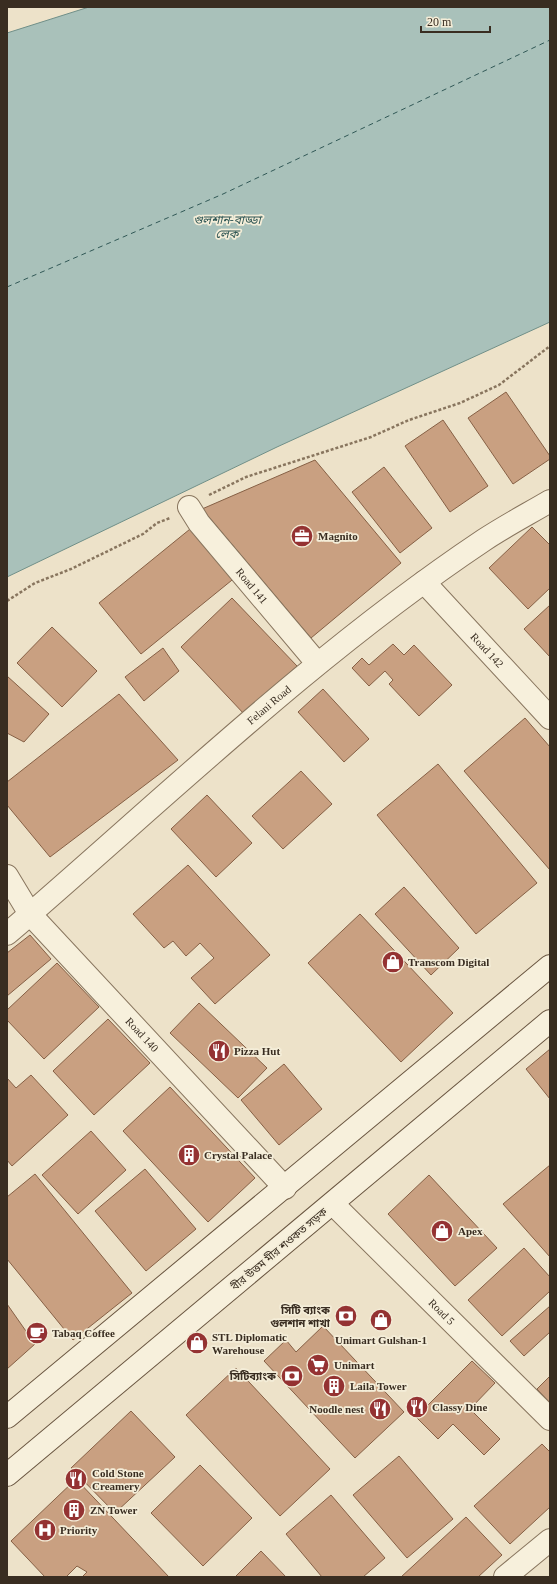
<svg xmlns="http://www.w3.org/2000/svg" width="557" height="1584" font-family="'Times New Roman','Noto Sans Bengali',serif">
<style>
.water{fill:#a9c1ba;stroke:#708f88}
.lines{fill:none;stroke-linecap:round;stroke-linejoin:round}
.ferry{stroke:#315856;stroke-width:1;stroke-dasharray:5 4;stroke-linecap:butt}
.building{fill:#c9a081;stroke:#866045}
.minor-casing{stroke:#88755e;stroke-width:24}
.secondary-casing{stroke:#6a5641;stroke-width:24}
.path{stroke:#88755e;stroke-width:2.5;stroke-dasharray:3 2;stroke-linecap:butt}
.minor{stroke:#f7f0dc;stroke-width:22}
.secondary{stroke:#f7f0dc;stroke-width:22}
.labels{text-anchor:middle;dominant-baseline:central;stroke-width:3.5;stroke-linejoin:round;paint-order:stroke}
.poi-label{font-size:11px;font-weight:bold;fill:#392d21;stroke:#f4edd8;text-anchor:start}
.street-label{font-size:11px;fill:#392d21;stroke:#f4edd8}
.water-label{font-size:12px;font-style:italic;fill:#315856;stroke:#f4edd8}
</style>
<rect width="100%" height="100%" fill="#ede2c9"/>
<!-- water -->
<polygon class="water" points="89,7 550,7 550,322 277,447 7,577 7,33"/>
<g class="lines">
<!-- ferry -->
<polyline class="ferry" points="7,287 223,194 550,40"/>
</g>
<!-- building -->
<g class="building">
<polygon points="506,392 550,456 550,459 513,484 468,418"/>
<polygon points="443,420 488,486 450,512 405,446"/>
<polygon points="315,460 401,563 311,638 202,509"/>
<polygon points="384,467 432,528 400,553 352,492"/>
<polygon points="195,525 237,576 141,654 99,603"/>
<polygon points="532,527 550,545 550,588 528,609 489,568"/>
<polygon points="232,598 297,666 245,715 181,647"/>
<polygon points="550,605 550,657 524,629"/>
<polygon points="52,627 97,671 62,707 17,663"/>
<polygon points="393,644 404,655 414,645 452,685 419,716 389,684 393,680 385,671 369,686 352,668 362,658 369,665"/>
<polygon points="163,648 179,671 144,701 125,677"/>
<polygon points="7,676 49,714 24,742 7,733"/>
<polygon points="323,689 369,739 344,762 298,712"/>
<polygon points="119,694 178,760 50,857 7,805 7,782"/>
<polygon points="525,718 550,747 550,870 464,771"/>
<polygon points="438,764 537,883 476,934 377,815"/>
<polygon points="301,771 332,804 283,849 252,816"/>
<polygon points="207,795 252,843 216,877 171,829"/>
<polygon points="188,865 270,955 215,1004 191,978 214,958 200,943 186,956 173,941 164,948 133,914"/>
<polygon points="404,887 459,948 431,975 375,914"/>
<polygon points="360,914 453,1013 401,1062 308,963"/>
<polygon points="30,935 51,959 7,996 7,953"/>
<polygon points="57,963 99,1007 44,1059 7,1020 7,1010"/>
<polygon points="199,1003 267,1068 238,1098 170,1033"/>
<polygon points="108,1019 150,1063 94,1115 53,1071"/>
<polygon points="550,1049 550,1099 526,1069"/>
<polygon points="284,1064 322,1109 279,1145 241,1100"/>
<polygon points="31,1075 68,1115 12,1166 7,1160 7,1078 16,1088"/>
<polygon points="170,1087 255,1178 208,1222 123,1131"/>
<polygon points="91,1131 126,1170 78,1214 42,1175"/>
<polygon points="550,1165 550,1257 503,1204"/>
<polygon points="145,1169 196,1229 146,1271 95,1211"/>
<polygon points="35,1174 132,1293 73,1340 7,1259 7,1197"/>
<polygon points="429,1175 497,1248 455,1286 388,1214"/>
<polygon points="524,1248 550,1277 550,1291 502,1336 468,1300"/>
<polygon points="7,1304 35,1344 7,1369"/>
<polygon points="550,1306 550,1332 524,1356 510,1341"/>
<polygon points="323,1326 404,1412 355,1458 264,1361 286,1340 296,1352"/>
<polygon points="472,1361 495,1383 470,1409 500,1439 484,1455 453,1424 438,1439 416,1417"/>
<polygon points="236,1368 330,1469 280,1516 186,1415"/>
<polygon points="550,1376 550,1403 537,1389"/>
<polygon points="131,1411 175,1457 115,1513 71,1468"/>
<polygon points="542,1444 550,1452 550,1507 510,1544 474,1506"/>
<polygon points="399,1456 453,1519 407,1558 353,1495"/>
<polygon points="200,1465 252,1518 203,1566 151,1513"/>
<polygon points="76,1479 169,1577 82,1577 87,1572 77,1566 66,1577 45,1577 11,1541"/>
<polygon points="331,1495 385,1558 363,1577 322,1577 286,1534"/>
<polygon points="466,1517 502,1555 478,1577 401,1577"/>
<polygon points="261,1551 286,1577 235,1577"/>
</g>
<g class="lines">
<!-- minor casing -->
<g class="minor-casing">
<g id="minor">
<path id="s1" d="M189,507L199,523L317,663"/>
<path id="s2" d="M424,582L550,718"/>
<path id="s3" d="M7,876L30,914L285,1188"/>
<path id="s4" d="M7,934C163,800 312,655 484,540C505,526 528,514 550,501"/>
<path id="s5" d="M333,1204L550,1419"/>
<polyline points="505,1577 550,1540"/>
</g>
</g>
<!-- secondary casing -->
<g class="secondary-casing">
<g id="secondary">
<polyline points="7,1417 550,966"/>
<polyline points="7,1475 550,1021"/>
</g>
</g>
<!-- path -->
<g class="path">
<polyline points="209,495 246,477 371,437 409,420 460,403 499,385 550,346"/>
<polyline points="7,601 35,583 71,569 143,534 157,523 170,518"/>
</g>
<!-- minor -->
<use href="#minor" class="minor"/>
<!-- secondary -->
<use href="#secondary" class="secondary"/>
</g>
<!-- icons -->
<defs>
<g id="office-disc" transform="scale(1.15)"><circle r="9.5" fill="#943232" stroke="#f4edd8"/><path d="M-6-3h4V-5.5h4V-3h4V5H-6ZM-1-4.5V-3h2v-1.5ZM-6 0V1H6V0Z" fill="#fff"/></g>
<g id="shop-disc" transform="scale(1.15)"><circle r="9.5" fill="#943232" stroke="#f4edd8"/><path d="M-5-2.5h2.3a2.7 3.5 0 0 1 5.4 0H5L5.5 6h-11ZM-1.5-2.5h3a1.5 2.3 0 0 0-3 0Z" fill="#fff"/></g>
<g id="restaurant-disc" transform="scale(1.15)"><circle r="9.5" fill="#943232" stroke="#f4edd8"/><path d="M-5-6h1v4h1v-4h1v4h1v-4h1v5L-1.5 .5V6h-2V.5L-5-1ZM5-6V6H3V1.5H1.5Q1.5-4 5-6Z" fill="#fff"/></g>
<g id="building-disc" transform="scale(1.15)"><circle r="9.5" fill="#943232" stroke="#f4edd8"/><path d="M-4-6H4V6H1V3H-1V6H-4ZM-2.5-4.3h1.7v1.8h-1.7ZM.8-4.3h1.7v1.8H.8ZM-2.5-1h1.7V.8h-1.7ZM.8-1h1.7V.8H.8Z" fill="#fff"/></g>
<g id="bank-disc" transform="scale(1.15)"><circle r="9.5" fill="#943232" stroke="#f4edd8"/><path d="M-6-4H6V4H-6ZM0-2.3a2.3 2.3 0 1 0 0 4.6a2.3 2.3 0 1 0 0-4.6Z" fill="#fff"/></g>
<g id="cafe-disc" transform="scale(1.15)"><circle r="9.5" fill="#943232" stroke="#f4edd8"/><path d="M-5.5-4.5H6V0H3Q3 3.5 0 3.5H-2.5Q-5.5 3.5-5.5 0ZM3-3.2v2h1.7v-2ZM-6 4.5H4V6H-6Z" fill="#fff"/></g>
<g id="supermarket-disc" transform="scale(1.15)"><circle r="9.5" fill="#943232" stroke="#f4edd8"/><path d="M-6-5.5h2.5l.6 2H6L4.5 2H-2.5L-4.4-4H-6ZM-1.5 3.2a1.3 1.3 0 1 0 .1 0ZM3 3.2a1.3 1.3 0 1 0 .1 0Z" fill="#fff"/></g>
<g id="hospital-disc" transform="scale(1.15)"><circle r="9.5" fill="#943232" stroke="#f4edd8"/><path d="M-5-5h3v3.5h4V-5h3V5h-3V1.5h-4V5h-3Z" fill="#fff"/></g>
</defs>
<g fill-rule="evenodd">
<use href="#office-disc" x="302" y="536"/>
<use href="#shop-disc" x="393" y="962"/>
<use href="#restaurant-disc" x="219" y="1051"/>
<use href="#building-disc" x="189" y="1155"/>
<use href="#shop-disc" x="442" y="1231"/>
<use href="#bank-disc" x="346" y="1316"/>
<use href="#shop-disc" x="381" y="1320"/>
<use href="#cafe-disc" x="37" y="1333"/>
<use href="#shop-disc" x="197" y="1343"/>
<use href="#supermarket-disc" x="318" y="1365"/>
<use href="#bank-disc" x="292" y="1376"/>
<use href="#building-disc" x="334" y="1386"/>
<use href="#restaurant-disc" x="417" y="1407"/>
<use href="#restaurant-disc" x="380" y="1409"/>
<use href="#restaurant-disc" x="76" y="1479"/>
<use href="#building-disc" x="74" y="1510"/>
<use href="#hospital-disc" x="45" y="1530"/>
</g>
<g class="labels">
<!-- poi labels -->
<g class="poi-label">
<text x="318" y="536">Magnito</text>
<text x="408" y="962">Transcom Digital</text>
<text x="234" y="1051">Pizza Hut</text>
<text x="204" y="1155">Crystal Palace</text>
<text x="458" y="1231">Apex</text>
<text x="330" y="1310" text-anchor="end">সিটি ব্যাংক<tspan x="330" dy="13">গুলশান শাখা</tspan></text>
<text x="52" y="1333">Tabaq Coffee</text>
<text x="212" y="1337">STL Diplomatic<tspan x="212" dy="13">Warehouse</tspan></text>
<text x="381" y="1340" text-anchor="middle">Unimart Gulshan-1</text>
<text x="334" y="1365">Unimart</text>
<text x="276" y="1376" text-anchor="end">সিটিব্যাংক</text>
<text x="350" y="1386">Laila Tower</text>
<text x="432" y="1407">Classy Dine</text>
<text x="364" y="1409" text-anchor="end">Noodle nest</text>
<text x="92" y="1473">Cold Stone<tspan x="92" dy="13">Creamery</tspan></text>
<text x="90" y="1510">ZN Tower</text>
<text x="60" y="1530">Priority</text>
</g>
<!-- street labels -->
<g class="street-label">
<text stroke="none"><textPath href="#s1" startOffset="101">Road 141</textPath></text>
<text stroke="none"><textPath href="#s2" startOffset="93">Road 142</textPath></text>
<text stroke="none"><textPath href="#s4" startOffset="348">Felani Road</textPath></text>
<text stroke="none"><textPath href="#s3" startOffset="209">Road 140</textPath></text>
<text transform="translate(279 1249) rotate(-40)">বীর উত্তম মীর শওকত সড়ক</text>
<text stroke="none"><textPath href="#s5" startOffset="153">Road 5</textPath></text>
</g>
<!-- water labels -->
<g class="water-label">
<text x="227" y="220">গুলশান-বাড্ডা<tspan x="227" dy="14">লেক</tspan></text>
</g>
</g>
<!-- border -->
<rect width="557" height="1584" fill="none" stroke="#392d21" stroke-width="16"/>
<!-- scale -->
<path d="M421 26v6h69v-6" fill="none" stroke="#392d21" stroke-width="2"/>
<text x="427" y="26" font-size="12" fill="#392d21" stroke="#f4edd8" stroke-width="3" paint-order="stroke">20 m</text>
</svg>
